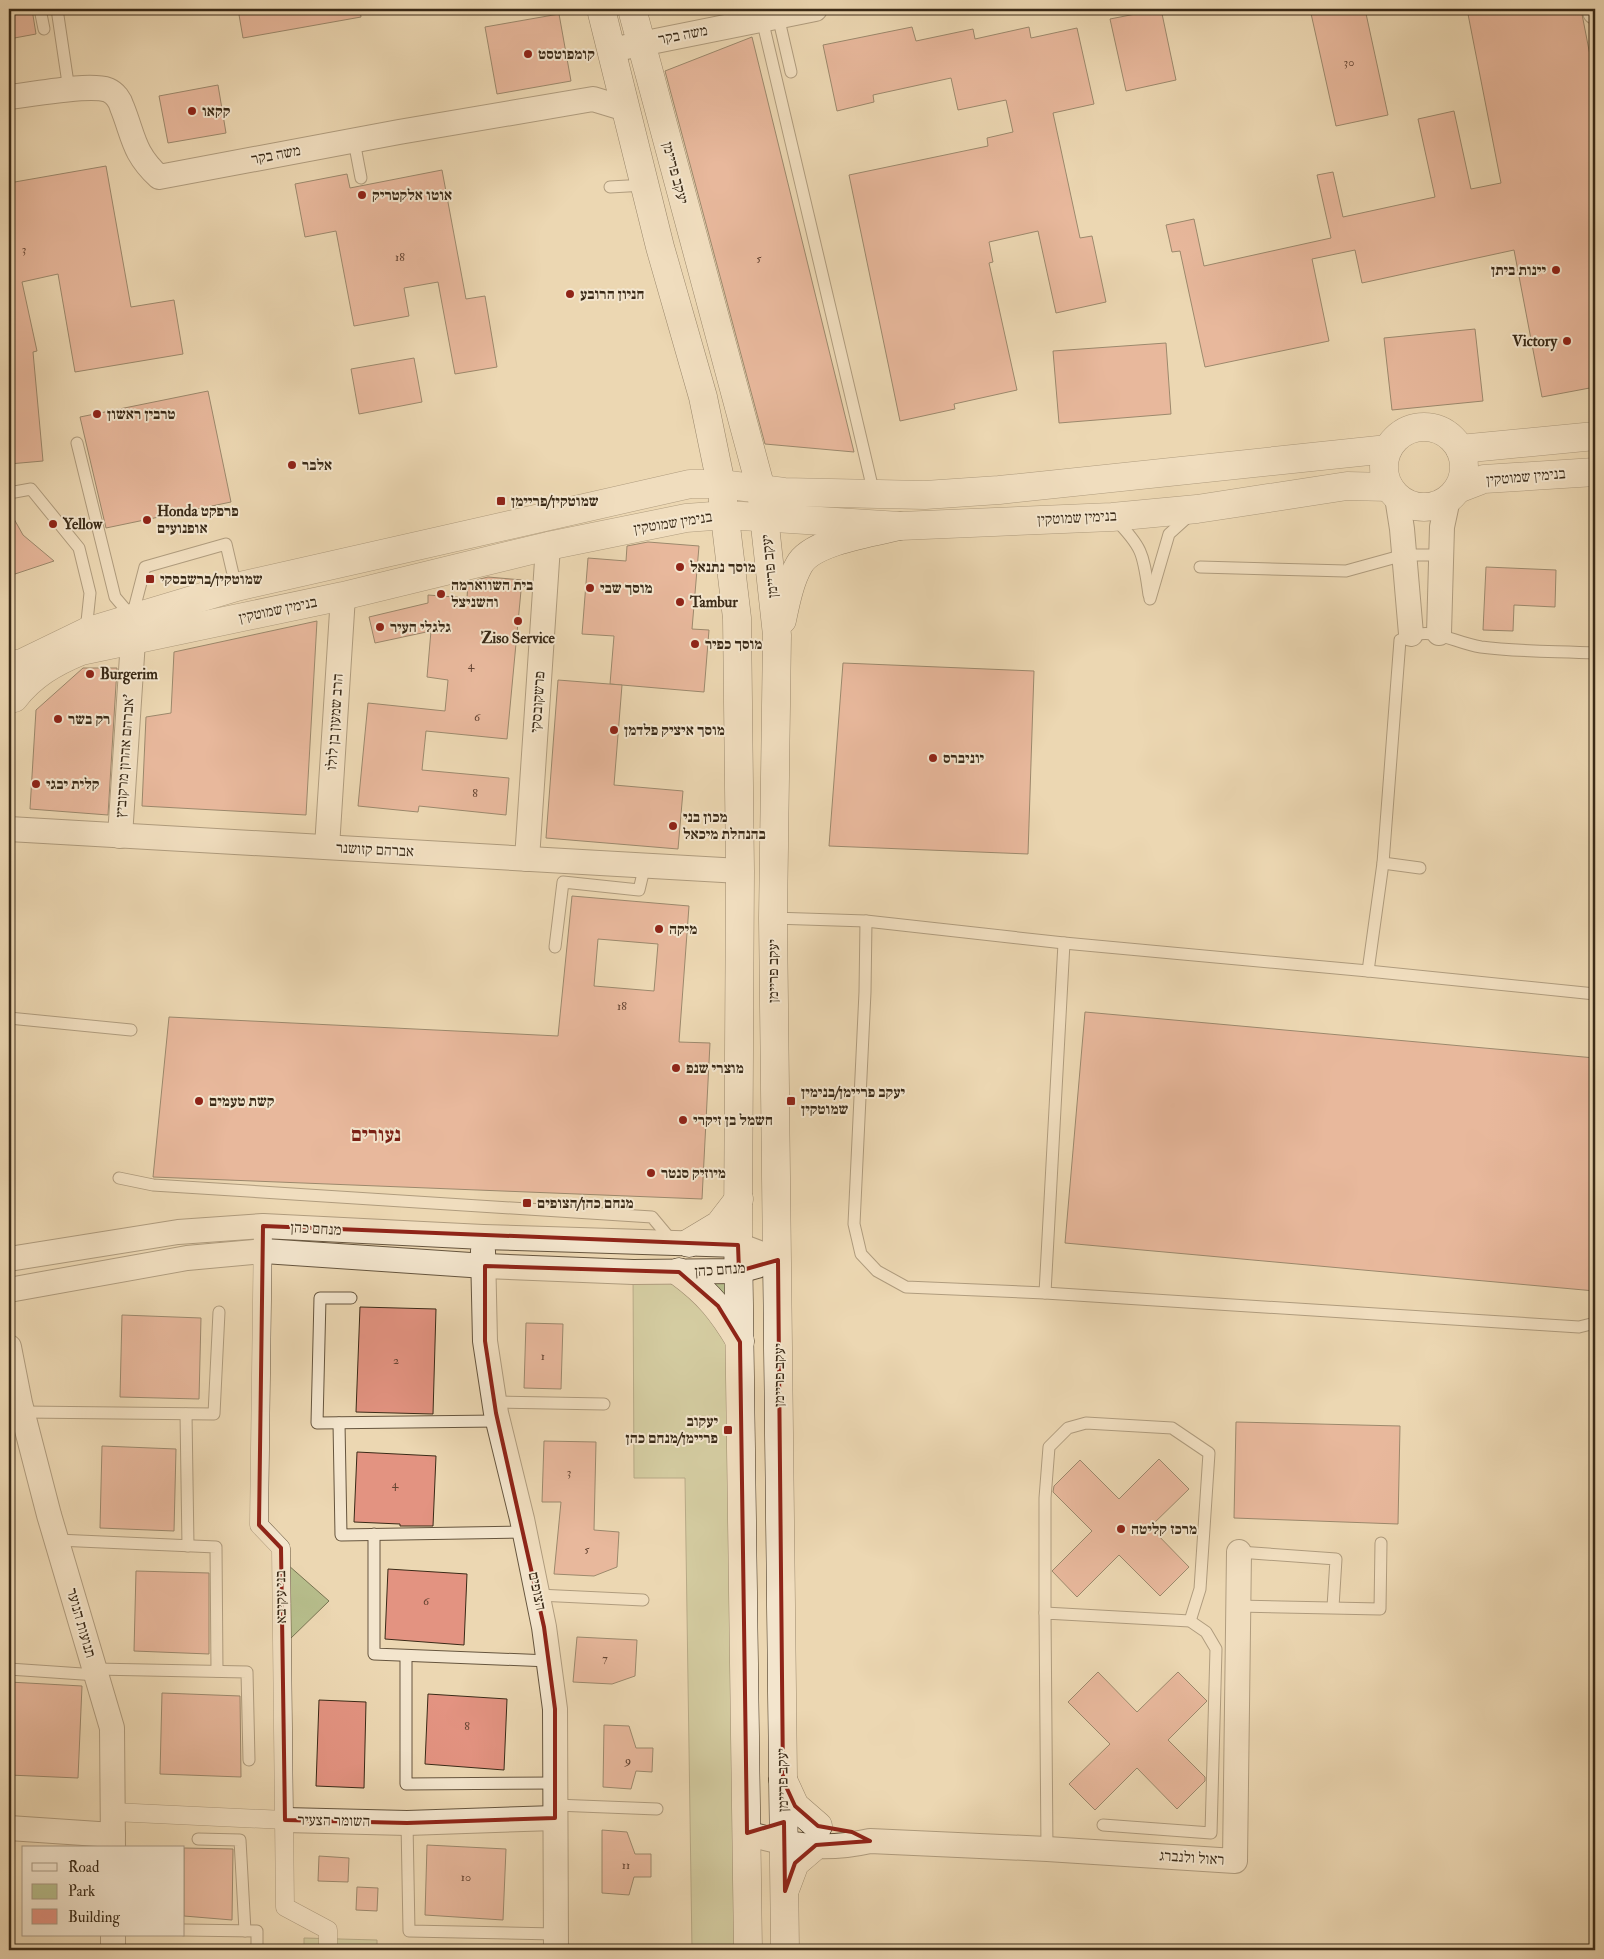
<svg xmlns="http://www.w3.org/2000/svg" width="1604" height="1959" font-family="'IM FELL Double Pica','Frank Ruhl Libre',serif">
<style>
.green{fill:#b7be8c;stroke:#787452}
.building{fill:#e39381;stroke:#3a2a17;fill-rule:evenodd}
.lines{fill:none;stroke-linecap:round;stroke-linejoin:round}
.service-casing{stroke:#66553e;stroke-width:13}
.pedestrian-casing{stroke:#66553e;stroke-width:19}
.minor-casing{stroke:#66553e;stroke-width:26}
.tertiary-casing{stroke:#66553e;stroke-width:29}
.secondary-casing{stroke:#3a2a17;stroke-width:29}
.service{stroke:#f3e5cd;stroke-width:11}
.pedestrian{stroke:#f3e5cd;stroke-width:18}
.minor{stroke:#f3e5cd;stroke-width:24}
.tertiary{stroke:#f3e5cd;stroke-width:28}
.secondary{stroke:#f3e5cd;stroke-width:28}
.marked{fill:none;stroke:#8f2418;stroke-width:4;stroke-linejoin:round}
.poi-dot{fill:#8f2418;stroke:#f3e5cd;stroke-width:2}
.labels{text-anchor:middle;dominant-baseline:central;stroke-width:4;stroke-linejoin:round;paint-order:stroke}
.number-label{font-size:12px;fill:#644432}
.street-label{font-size:15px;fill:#3a2a17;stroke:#f3e5cd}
.poi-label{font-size:15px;font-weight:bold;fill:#3a2a17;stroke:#f3e5cd;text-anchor:start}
.district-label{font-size:20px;font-weight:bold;fill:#7a1f14;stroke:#f3e5cd}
</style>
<rect width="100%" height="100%" fill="#ecd7b2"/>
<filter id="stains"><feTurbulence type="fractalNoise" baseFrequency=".004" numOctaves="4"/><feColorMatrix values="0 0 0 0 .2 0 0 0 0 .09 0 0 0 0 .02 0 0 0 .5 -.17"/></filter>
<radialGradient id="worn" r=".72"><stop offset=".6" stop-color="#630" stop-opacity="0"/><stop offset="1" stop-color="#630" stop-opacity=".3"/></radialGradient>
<!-- green -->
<g class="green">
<polygon points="739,1271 748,1950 692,1950 685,1478 634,1478 633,1272"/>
<polygon points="288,1565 329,1601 289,1640"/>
<polygon points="304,1938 377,1940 377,1950 304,1950"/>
</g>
<!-- building -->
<g class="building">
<polygon points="9,9 32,9 36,34 9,39"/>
<polygon points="238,9 360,9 361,17 243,38"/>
<polygon points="1161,9 1176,80 1126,91 1110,19"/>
<polygon points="1310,9 1365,9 1388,115 1336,126"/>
<polygon points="1467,9 1581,9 1595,81 1595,387 1542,397 1514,250 1362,283 1355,250 1312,259 1329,341 1205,367 1180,251 1172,252 1166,225 1194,219 1204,266 1331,238 1317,175 1333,172 1343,217 1435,197 1418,119 1454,111 1471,189 1501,183"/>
<polygon points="559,14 571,81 497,94 485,27"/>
<polygon points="912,27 916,41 973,29 975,39 1029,27 1031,38 1077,28 1094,104 1053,113 1080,238 1092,236 1106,302 1056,313 1038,231 989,242 993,262 989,263 1017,390 954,404 955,409 900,421 849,175 988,146 987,138 1013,132 1006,100 958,110 951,78 873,95 874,102 837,111 823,45"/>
<polygon points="752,37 854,452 765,444 665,71"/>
<polygon points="218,85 226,133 168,143 159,96"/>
<polygon points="106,166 131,307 174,300 183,354 75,372 58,274 22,282 37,351 33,352 43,461 9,464 9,183"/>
<polygon points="442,170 466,299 485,296 497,367 455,374 438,282 404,288 409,316 354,326 336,231 305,237 295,184 347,174 350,188"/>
<polygon points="1475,329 1483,401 1392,410 1384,338"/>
<polygon points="1166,343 1171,414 1059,423 1053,351"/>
<polygon points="414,358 422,402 359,414 351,369"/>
<polygon points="208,391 231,502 106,528 80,417"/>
<polygon points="9,510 23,535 54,561 9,576"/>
<polygon points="648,542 699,546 692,629 709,630 704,692 610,684 614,636 582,634 588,558 626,561 627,546"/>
<polygon points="1486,567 1556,570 1555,607 1514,605 1513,631 1483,630"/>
<polygon points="488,577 522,580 507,739 426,731 422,770 509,778 506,815 419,806 418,812 358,806 368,703 445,711 448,680 427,677 431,631 375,643 369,617 428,603 428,595 467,598 468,582"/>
<polygon points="317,621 306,815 142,806 146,717 171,713 174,652"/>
<polygon points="843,663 1034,671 1028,854 829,846"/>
<polygon points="83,668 117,668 108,815 30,809 36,710"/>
<polygon points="558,680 622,685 614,785 683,791 678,849 546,838"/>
<path d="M572,896L689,906L679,1042L710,1043L702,1199L153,1177L169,1017L558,1036ZM598,939L658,944L654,991L594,986Z"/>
<polygon points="1085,1012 1595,1058 1595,1291 1065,1243"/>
<polygon points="360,1307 436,1309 433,1414 356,1412"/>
<polygon points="122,1315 201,1318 199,1399 120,1397"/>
<polygon points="526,1323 563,1324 561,1389 524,1388"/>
<polygon points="1236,1422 1400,1426 1398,1524 1234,1518"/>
<polygon points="544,1441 596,1442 594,1530 619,1532 617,1567 594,1576 554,1574 561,1502 542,1502"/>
<polygon points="102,1446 176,1449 174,1531 100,1528"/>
<polygon points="357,1452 436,1456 433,1526 400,1526 400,1524 354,1522"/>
<polygon points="1159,1459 1189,1489 1150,1527 1189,1567 1160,1596 1119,1555 1077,1597 1052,1571 1092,1531 1053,1492 1054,1486 1080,1460 1119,1499"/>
<polygon points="388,1569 467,1574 464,1645 385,1639"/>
<polygon points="136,1571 209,1573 209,1654 134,1651"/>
<polygon points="577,1637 637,1640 635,1676 612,1684 573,1682"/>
<polygon points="1098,1672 1137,1712 1178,1672 1207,1701 1168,1740 1205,1777 1205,1781 1177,1809 1137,1768 1095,1810 1069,1784 1110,1744 1068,1702"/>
<polygon points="9,1682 82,1686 78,1778 9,1775"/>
<polygon points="162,1693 240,1696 241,1777 160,1774"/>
<polygon points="428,1694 507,1699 504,1770 425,1764"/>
<polygon points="319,1700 366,1702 364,1788 316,1786"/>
<polygon points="604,1725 629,1726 636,1748 653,1748 652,1772 636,1771 631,1789 603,1787"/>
<polygon points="602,1830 627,1832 635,1854 651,1854 651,1877 634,1877 629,1895 602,1893"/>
<polygon points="427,1845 506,1849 503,1920 425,1915"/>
<polygon points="184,1848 233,1849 232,1920 184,1916"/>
<polygon points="319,1856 349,1858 348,1882 318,1881"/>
<polygon points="357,1887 378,1888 377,1911 356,1910"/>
</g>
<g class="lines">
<!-- service casing -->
<g class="service-casing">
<g id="service">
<polyline points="40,9 44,29"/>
<polyline points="57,9 69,90"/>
<polyline points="778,16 791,72"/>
<polyline points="762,19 874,494"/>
<polyline points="354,141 361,178"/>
<polyline points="610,187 645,185"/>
<polyline points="77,443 115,597 132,617"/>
<polyline points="9,493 31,489 79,548 90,593 86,631"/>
<path d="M1115,519C1144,549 1143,554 1149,595"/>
<polyline points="1200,567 1346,571 1404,555 1442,555"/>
<polyline points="1150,599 1169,534 1190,515"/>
<polyline points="132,617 145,567 226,544 236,587"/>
<polyline points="1383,863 1420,868"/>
<path d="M773,918L866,921L1064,943L1368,971L1383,863L1400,640C1432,624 1450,642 1481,647C1518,652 1558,651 1595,653"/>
<polyline points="866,921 865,992 854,1224 861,1254 877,1271 906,1287 1045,1293 1579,1327 1595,1323"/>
<polyline points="555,947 563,882 639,890 645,865"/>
<polyline points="1368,971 1595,994"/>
<polyline points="9,1018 131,1030"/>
<polyline points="119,1178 153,1185 652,1217 672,1241"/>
<polyline points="1045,1293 1064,943"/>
<polyline points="351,1298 320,1298 317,1423 498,1421"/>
<polyline points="494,1402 604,1404"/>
<polyline points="23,1412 214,1414 219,1312"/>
<polyline points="186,1414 188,1546"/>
<polyline points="339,1423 341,1535 525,1532"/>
<polyline points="374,1534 374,1654 549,1661"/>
<polyline points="57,1540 216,1547 217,1671"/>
<polyline points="1239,1552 1336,1559 1333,1607"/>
<polyline points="538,1595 643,1600"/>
<polyline points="1237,1606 1380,1609 1381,1543"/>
<polyline points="1045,1613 1045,1498 1049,1447 1068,1428 1086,1423 1172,1428 1209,1453 1200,1589 1190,1621"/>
<polyline points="406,1656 406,1784 555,1783"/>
<polyline points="9,1669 97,1675"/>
<polyline points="95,1669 247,1672 249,1760"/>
<polyline points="555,1805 657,1809"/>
<polyline points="407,1823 409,1931 555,1934"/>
<polyline points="198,1839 240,1840 245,1931"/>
<polyline points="1047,1849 1045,1613 1190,1621 1206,1632 1216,1649 1211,1833 1103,1825"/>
<polyline points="184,1930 257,1931 257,1950"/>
</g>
</g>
<!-- pedestrian casing -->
<g class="pedestrian-casing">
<g id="pedestrian">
<polyline points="263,1226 259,1525 281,1548 285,1907 328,1930 328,1950"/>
<polyline points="113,1812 285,1820"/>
</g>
</g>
<!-- minor casing -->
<g class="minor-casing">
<g id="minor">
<polyline points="1595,9 1595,12"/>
<polyline points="611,50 815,9"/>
<path d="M9,97C32,95 88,83 108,90C115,93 120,100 122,107C134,137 133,153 159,177L399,132L593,99L626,109"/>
<polyline points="1397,497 1402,529 1411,634"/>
<polyline points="1439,633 1442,527 1448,499"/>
<polyline points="9,829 740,871"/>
<polyline points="120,836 133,641 132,621"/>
<polyline points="327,847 343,596"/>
<polyline points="527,859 548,546"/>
<polyline points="483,1251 485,1341 496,1413 522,1519 544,1627 555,1709 556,1950"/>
<polyline points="9,1259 178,1232 263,1226 483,1237 738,1245 778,1260"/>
<polyline points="9,1290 187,1258 264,1251 485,1266 633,1272 739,1271 757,1266"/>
<polyline points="9,1347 20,1403 49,1515 112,1728 113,1848"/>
<polyline points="285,1820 407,1823 555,1818"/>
<polyline points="9,1828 113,1835"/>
<path d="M747,1833C790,1846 825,1851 870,1841L1047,1849L1235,1861L1239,1552"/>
<polyline points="113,1950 113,1935"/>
</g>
</g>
<!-- tertiary casing -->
<g class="tertiary-casing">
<g id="tertiary">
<circle cx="1424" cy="467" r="40"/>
<polyline points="1460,449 1595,436"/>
<polyline points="1458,489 1484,479 1595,472"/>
<polyline points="9,666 22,663 86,632 236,587 690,484 721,484 784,492 925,495 999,490 1388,449"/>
<path d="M14,698C32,675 54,662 81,651L343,596L548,546L686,518L726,515L900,526L1112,517L1197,509L1347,486L1389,487"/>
</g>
</g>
<!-- secondary casing -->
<g class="secondary-casing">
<g id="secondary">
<polyline points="601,9 660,247 703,397 721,484 737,618 740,871 738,1233 748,1950"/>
<polyline points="632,9 761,489 777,635 773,918 785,1950"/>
<path d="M782,620C786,601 790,581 799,565C811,541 875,532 900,526"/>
<polyline points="689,1243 719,1225 739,1199"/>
<path d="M679,1272C708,1293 722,1311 740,1341"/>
<polyline points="783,1780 795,1806 818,1826"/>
<polyline points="786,1887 795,1863 816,1845"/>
</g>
</g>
<!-- service -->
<use href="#service" class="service"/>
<!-- pedestrian -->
<use href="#pedestrian" class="pedestrian"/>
<!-- minor -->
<use href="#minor" class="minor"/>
<!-- tertiary -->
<use href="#tertiary" class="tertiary"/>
<!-- secondary -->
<use href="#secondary" class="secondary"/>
</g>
<!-- marked area -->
<path d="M0 0H1604V1959H0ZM263,1226L738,1245L739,1271L778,1260L783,1780L795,1806L818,1826L852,1832L870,1841L816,1845L795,1863L785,1891L784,1822L747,1833L740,1342L718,1306L679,1272L485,1266V1341L496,1413L544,1627L555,1709V1818L407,1823L285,1820L281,1548L259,1525Z" fill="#ecd7b2" fill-opacity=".55" fill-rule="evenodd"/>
<path class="marked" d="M263,1226L738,1245L739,1271L778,1260L783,1780L795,1806L818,1826L852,1832L870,1841L816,1845L795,1863L785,1891L784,1822L747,1833L740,1342L718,1306L679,1272L485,1266V1341L496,1413L544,1627L555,1709V1818L407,1823L285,1820L281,1548L259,1525Z"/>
<!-- markers -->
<g class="poi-dot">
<circle cx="528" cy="54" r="5"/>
<circle cx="192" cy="111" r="5"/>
<circle cx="362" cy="195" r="5"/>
<circle cx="1556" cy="270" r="5"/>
<circle cx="570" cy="294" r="5"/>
<circle cx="1567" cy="341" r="5"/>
<circle cx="97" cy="414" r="5"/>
<circle cx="292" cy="465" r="5"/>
<rect x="496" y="496" width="10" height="10" rx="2.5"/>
<circle cx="147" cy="520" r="5"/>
<circle cx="53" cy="524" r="5"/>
<circle cx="680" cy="567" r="5"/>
<rect x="145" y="574" width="10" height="10" rx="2.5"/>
<circle cx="590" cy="588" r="5"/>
<circle cx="441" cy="594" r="5"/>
<circle cx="680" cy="602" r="5"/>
<circle cx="518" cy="621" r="5"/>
<circle cx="380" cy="627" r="5"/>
<circle cx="695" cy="644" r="5"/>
<circle cx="90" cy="674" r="5"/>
<circle cx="58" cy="719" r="5"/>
<circle cx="614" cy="730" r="5"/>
<circle cx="933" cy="758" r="5"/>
<circle cx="36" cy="784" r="5"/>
<circle cx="673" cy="826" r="5"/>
<circle cx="659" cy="929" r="5"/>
<circle cx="676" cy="1068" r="5"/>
<circle cx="199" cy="1101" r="5"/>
<rect x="786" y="1096" width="10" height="10" rx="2.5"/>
<circle cx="683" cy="1120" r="5"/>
<circle cx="651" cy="1173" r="5"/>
<rect x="522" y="1198" width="10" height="10" rx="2.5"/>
<rect x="723" y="1425" width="10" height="10" rx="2.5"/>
<circle cx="1121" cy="1529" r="5"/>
</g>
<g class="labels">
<!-- number labels -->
<g class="number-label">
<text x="1349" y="62">30</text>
<text x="24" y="249">3</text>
<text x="400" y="257">18</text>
<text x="759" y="258">5</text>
<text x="471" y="665">4</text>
<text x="477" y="717">6</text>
<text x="475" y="793">8</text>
<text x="622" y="1006">18</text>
<text x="543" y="1356">1</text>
<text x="396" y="1360">2</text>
<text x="569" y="1472">3</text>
<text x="395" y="1484">4</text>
<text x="587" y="1549">5</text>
<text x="426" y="1601">6</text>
<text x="605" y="1658">7</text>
<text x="467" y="1726">8</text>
<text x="628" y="1760">9</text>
<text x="626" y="1865">11</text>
<text x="466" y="1877">10</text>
</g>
<!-- street labels -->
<g class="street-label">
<text transform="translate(683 35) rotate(-11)">משה בקר</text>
<text transform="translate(276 155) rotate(-11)">משה בקר</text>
<text transform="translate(675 173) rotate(75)">יעקב פריימן</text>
<text transform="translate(1526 477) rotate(-5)">בנימין שמוטקין</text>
<text transform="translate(1077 518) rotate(-3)">בנימין שמוטקין</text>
<text transform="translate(673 523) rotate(-9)">בנימין שמוטקין</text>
<text transform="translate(770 566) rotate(-96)">יעקב פריימן</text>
<text transform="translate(278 610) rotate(-12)">בנימין שמוטקין</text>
<text transform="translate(538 702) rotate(-86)">פרשקובסקי</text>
<text transform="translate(335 722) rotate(-86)">הרב שמעון בן לולו</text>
<text transform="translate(125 756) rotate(-86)">אברהם אהרון מרקוביץ'</text>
<text transform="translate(375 850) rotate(3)">אברהם קזושנר</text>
<text transform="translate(773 971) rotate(-90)">יעקב פריימן</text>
<text transform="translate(316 1229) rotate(3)">מנחם כהן</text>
<text transform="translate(720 1270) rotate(-4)">מנחם כהן</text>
<text transform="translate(779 1375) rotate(-90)">יעקב פריימן</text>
<text transform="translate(537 1591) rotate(78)">הצופים</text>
<text transform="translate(281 1597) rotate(-91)">בני עקיבא</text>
<text transform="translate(81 1623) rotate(74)">תנועות הנוער</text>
<text transform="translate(783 1780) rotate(-91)">יעקב פריימן</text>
<text transform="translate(334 1821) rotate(1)">השומר הצעיר</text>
<text transform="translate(1192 1858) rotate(4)">ראול ולנברג</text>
</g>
<!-- poi labels -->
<g class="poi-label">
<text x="538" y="54">קומפוטסט</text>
<text x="202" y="111">קקאו</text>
<text x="372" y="195">אוטו אלקטריק</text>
<text x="1546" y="270" text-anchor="end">יינות ביתן</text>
<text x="580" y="294">חניון הרובע</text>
<text x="1557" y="341" text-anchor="end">Victory</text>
<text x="107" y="414">טרבין ראשון</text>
<text x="302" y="465">אלבר</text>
<text x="511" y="501">שמוטקין/פריימן</text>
<text x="157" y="511">Honda פרפקט<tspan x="157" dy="17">אופנועים</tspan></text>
<text x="63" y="524">Yellow</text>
<text x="690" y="567">מוסך נתנאל</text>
<text x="160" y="579">שמוטקין/ברשבסקי</text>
<text x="451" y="585">בית השווארמה<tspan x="451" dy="17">והשניצל</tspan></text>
<text x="600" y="588">מוסך שבי</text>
<text x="690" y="602">Tambur</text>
<text x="390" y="627">גלגלי העיר</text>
<text x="518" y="638" text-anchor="middle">Ziso Service</text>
<text x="705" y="644">מוסך כפיר</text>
<text x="100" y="674">Burgerim</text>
<text x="68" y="719">רק בשר</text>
<text x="624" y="730">מוסך איציק פלדמן</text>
<text x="943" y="758">יוניברס</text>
<text x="46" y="784">קלית יבגי</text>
<text x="683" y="817">מכון בני<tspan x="683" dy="17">בהנהלת מיכאל</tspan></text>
<text x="669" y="929">מיקה</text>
<text x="686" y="1068">מוצרי שנפ</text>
<text x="801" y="1092">יעקב פריימן/בנימין<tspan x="801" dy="17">שמוטקין</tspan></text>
<text x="209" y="1101">קשת טעמים</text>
<text x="693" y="1120">חשמל בן זיקרי</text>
<text x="661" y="1173">מיוזיק סנטר</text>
<text x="537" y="1203">מנחם כהן/הצופים</text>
<text x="718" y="1421" text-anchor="end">יעקוב<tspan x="718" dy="17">פריימן/מנחם כהן</tspan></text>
<text x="1131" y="1529">מרכז קליטה</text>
</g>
<!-- district labels -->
<g class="district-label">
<text x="376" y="1134">נעורים</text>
</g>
</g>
<!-- margin -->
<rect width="1604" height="1959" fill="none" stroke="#ecd7b2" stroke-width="30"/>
<rect x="10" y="10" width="1584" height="1939" fill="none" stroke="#3a2a17" stroke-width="2.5"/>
<rect x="15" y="15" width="1574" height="1929" fill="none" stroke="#3a2a17"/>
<!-- legend -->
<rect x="22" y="1846" width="162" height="90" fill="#f3e5cd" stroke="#a99a84"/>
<rect x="32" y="1863" width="25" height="8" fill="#f3e5cd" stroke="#a99a84"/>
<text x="68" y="1872" font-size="15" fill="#3a2a17">Road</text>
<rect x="32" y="1884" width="25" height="15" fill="#b7be8c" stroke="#a99a84"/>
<text x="68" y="1896" font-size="15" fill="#3a2a17">Park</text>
<rect x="32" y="1909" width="25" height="15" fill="#e39381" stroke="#a99a84"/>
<text x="68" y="1922" font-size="15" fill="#3a2a17">Building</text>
<rect width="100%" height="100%" filter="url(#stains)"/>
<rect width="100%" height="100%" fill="url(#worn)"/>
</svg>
